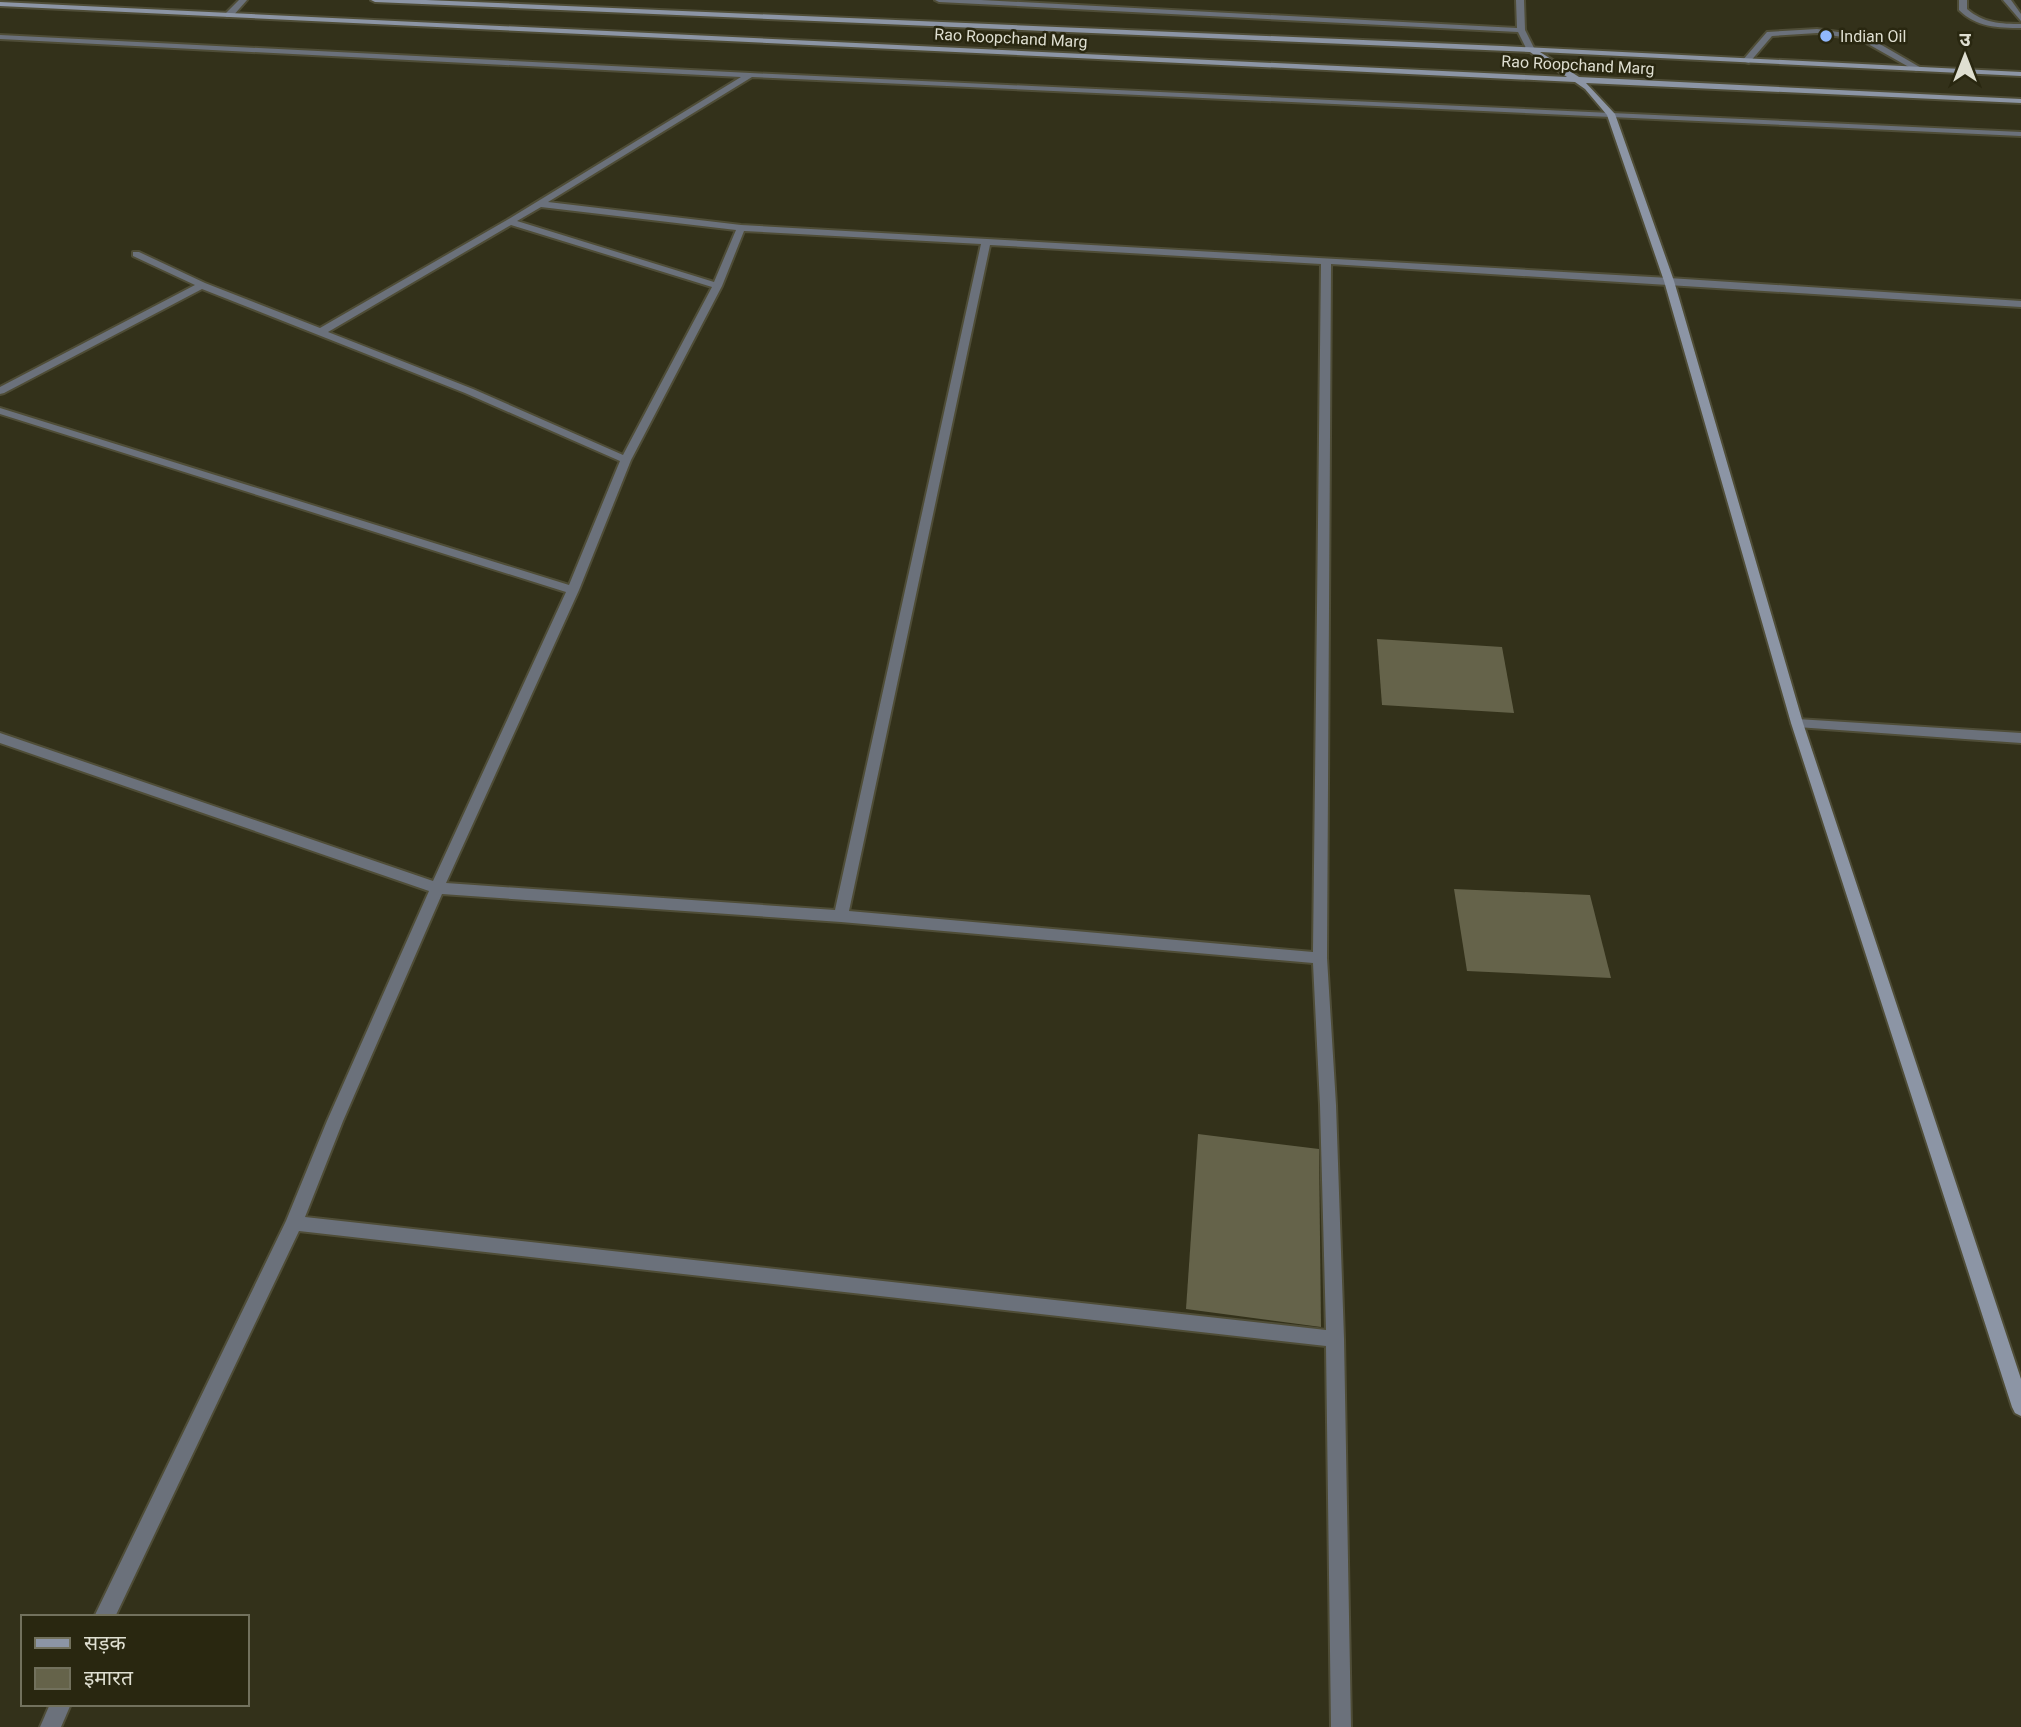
<svg xmlns="http://www.w3.org/2000/svg" width="2021" height="1727" font-family="Roboto,'Noto Sans Devanagari',sans-serif">
<style>
.building{fill:#65634a}
.lines{fill:none;stroke-linecap:round;stroke-linejoin:round}
.lane-casing{stroke:#4f4d37;stroke-width:4}
.street-casing{stroke:#4f4d37;stroke-width:4}
.secondary-casing{stroke:#4f4d37;stroke-width:4}
.lane{fill:#6b717b;fill-rule:evenodd}
.street{fill:#6b717b;fill-rule:evenodd}
.secondary{fill:#8c95a5;fill-rule:evenodd}
.poi-dot{fill:#91b8fd;stroke:#292710;stroke-width:2.5}
.labels{text-anchor:middle;dominant-baseline:central;stroke-width:5;stroke-linejoin:round;paint-order:stroke}
.far-poi-label{font-size:16px;fill:#dfdfd1;stroke:#292710;text-anchor:start}
.far-street-label{font-size:16px;fill:#dfdfd1;stroke:#292710}
</style>
<rect width="100%" height="100%" fill="#33311a"/>
<!-- building -->
<g class="building">
<polygon points="1377,639 1502,647 1514,713 1382,705"/>
<polygon points="1454,889 1590,895 1611,978 1467,971"/>
<polygon points="1198,1134 1319,1149 1321,1327 1186,1309"/>
</g>
<g class="lines">
<!-- lane casing -->
<g class="lane-casing">
<g id="lane">
<polygon points="239,0 247,0 232,17 226,17 226,13"/>
<polygon points="1817,29 1866,36 1923,69 1916,71 1861,40 1817,33 1772,36 1749,63 1742,61 1767,32"/>
</g>
</g>
<!-- street casing -->
<g class="street-casing">
<g id="street">
<polygon points="935,0 981,0 1517,28 1516,0 1524,0 1525,30 1535,50 1528,52 1518,32 939,2"/>
<path d="M1959,0H1967V9C1983,23 2001,24 2021,24V28C1998,28 1976,27 1959,10Z"/>
<polygon points="2003,0 2011,0 2021,14 2021,21"/>
<path d="M0,35L750,73L2021,132V136L752,77L548,202L741,225L1669,278L2021,301V307L1331,264L1327,958L1336,1105L1344,1339L1351,1727H1331L1326,1346L299,1231L115,1617H94L286,1221L327,1121L429,891L0,743V733L433,881L566,592L0,414V408L569,585L620,461L465,393L202,289L4,393L0,394V387L195,285L133,256V252H139L205,283L320,328L507,220L741,77L0,39ZM541,207L736,230L714,282L517,221ZM511,225L712,287L623,455L473,389L328,332ZM744,231L981,244L835,910L446,883L579,590L631,460L722,286ZM990,245L1321,264L1313,952L849,911ZM442,894L841,922L1313,963L1320,1105L1326,1330L305,1217L343,1121Z"/>
<polygon points="1797,719 2021,733 2021,743 1797,727 1791,723"/>
<polygon points="50,1704 71,1704 61,1727 40,1727"/>
</g>
</g>
<!-- secondary casing -->
<g class="secondary-casing">
<polygon id="secondary" points="371,0 426,0 1502,46 2021,72 2021,76 1540,52 1579,77 2021,99 2021,103 1586,83 1615,114 1674,281 1803,723 2021,1379 2021,1416 2015,1413 2012,1407 1791,723 1664,281 1607,115 1585,89 1575,82 0,6 0,2 1567,77 1530,52 375,2"/>
</g>
<!-- lane -->
<use href="#lane" class="lane"/>
<!-- street -->
<use href="#street" class="street"/>
<!-- secondary -->
<use href="#secondary" class="secondary"/>
</g>
<!-- markers -->
<circle class="poi-dot" cx="1826" cy="36" r="7"/>
<g class="labels">
<!-- far-poi labels -->
<g class="far-poi-label">
<text x="1840" y="36">Indian Oil</text>
</g>
<!-- far-street labels -->
<g class="far-street-label">
<text transform="translate(1011 38) rotate(3)">Rao Roopchand Marg</text>
<text transform="translate(1578 65) rotate(3)">Rao Roopchand Marg</text>
</g>
</g>
<!-- legend -->
<rect x="21" y="1615" width="228" height="91" fill="#292710" stroke="#72715d" stroke-width="2"/>
<rect x="35" y="1638" width="35" height="10" fill="#8c95a5" stroke="#72715d" stroke-width="2"/>
<text x="84" y="1650" font-size="21" fill="#dfdfd1">सड़क</text>
<rect x="35" y="1668" width="35" height="21" fill="#65634a" stroke="#72715d" stroke-width="2"/>
<text x="84" y="1685" font-size="21" fill="#dfdfd1">इमारत</text>
<!-- north arrow -->
<g transform="translate(1965 56)" stroke="#292710" stroke-width="5" paint-order="stroke">
<path d="M0-5L12 26L0 18L-12 26Z" fill="#dfdfd1"/>
<text y="-10" font-size="19" font-weight="bold" text-anchor="middle" fill="#dfdfd1">उ</text>
</g>
</svg>
